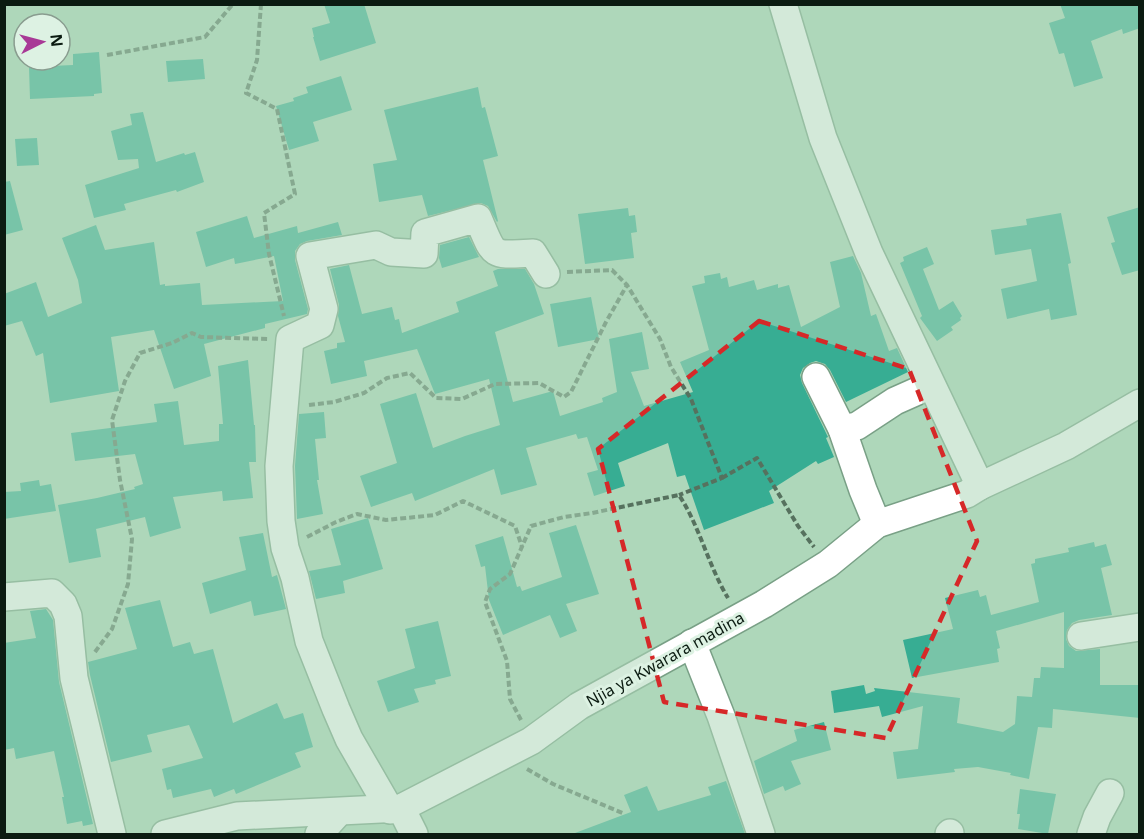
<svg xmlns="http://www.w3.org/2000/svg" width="1144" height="839" font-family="'Noto Sans',sans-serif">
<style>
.building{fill:#37ad93}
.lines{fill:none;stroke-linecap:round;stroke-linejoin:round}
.minor-casing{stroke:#79a086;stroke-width:30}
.path{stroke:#56715e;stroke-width:4;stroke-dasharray:6 3;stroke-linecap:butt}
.minor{stroke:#fff;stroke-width:27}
.marked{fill:none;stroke:#d62828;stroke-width:4.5;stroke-dasharray:12 8;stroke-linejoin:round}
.labels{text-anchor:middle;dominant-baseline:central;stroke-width:6;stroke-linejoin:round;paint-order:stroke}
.street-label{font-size:16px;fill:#0b1b11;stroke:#ddf2e3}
</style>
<rect width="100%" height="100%" fill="#aed7ba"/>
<!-- building -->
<g class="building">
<polygon points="324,4 364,4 376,43 320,61 313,37 314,37 312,28 330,23"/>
<polygon points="1060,4 1140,4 1140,28 1123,34 1122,29 1091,41 1103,78 1074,87 1064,53 1059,54 1049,23 1065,18"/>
<polygon points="99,52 102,93 94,94 94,96 30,99 29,67 73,65 73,54"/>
<polygon points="203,59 205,79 168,82 166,61"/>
<polygon points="341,76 352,110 313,122 319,141 289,150 276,106 294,101 293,98 308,93 306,87"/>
<polygon points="478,87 482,108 485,107 498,156 483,160 498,221 497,222 488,206 481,203 428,216 422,195 379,202 373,164 397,160 384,110"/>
<polygon points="143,112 156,162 184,153 185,155 195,152 204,182 177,192 176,190 124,204 126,210 94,218 85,185 139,168 138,159 118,160 111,131 132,125 130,114"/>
<polygon points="37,138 39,165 17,166 15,139"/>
<polygon points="10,181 23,230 4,235 4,182"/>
<polygon points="1140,207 1140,270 1122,275 1111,243 1115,242 1107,217"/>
<polygon points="628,208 629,216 635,215 637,232 631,233 634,258 585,264 578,214"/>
<polygon points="1061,213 1071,263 1068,264 1077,315 1051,320 1049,309 1007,319 1001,289 1037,281 1031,249 995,255 991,230 1027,225 1026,219"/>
<polygon points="247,216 254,238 297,226 298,233 338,222 342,235 307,241 300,244 295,251 295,260 308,309 307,314 265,324 265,328 204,344 211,376 174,389 154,330 111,337 119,391 50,403 43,353 36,356 22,321 4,326 4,294 36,282 48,317 82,303 78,280 62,238 96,225 105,250 154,242 160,285 165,284 165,286 200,283 202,305 283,301 274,256 235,264 234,258 206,267 196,232"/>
<polygon points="469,237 479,257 442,268 439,258 440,245"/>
<polygon points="927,247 934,264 923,269 939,310 953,301 962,316 960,318 961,320 951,327 953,330 937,341 920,318 922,316 900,263 904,261 903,257"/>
<polygon points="853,256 861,273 871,316 876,314 889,351 897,348 908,372 846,402 830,370 825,364 816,361 810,363 803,368 800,375 802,383 827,435 828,437 826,438 834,457 818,464 816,461 769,491 774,503 704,530 685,475 677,477 668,443 618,463 625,486 594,496 587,473 598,470 587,437 578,439 576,434 526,448 537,485 501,495 494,469 415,501 412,493 371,507 360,476 397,463 380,404 416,393 433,448 465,436 500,425 489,379 435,394 417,349 364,361 367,376 331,384 324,351 337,348 337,343 345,342 338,316 339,305 330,269 349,265 362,314 392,307 395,320 399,319 402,333 459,312 456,302 498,286 493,271 498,269 525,269 534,284 544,314 495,332 513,402 553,391 560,416 603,402 602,398 617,392 609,339 642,332 649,369 631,372 644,406 693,392 680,362 709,350 692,286 705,283 704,276 720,273 721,279 727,277 729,287 754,280 757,290 778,284 778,288 789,285 801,327 840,307 830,262"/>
<polygon points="591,297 599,339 558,347 550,304"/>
<polygon points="248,360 254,425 255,425 256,462 249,462 253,498 223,501 222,491 173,497 181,528 150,537 145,517 96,529 101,557 69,563 58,505 97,498 135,489 134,487 143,484 135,454 75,461 71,433 157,422 154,404 178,401 184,445 219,441 219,424 223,424 218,366"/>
<polygon points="324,412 326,438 315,439 319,480 317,480 323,514 297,519 295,466 299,414"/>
<polygon points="39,480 40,486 51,484 56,511 4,519 4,492 21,491 20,483"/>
<polygon points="368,518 383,569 343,581 345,593 316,599 309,571 341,565 331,529"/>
<polygon points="576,525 599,594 566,604 577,631 560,638 550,615 503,635 489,600 485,566 481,567 475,545 503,536 517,587 520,586 522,591 562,577 549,533"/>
<polygon points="263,533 272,577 277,575 286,609 254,616 251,601 210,614 202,583 246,570 239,537"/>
<polygon points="1094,542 1095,547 1106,544 1112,565 1101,568 1112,615 1079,620 1072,623 1067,630 1066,639 1069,646 1076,651 1100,649 1100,685 1140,685 1140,718 1053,709 1052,728 1038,727 1029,779 1010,775 1011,773 978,767 954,769 955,772 897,779 893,752 918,749 923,706 882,717 879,706 834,713 831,691 864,685 866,694 875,691 874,688 960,698 957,723 1003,732 1015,724 1017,696 1032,697 1034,678 1040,678 1041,667 1064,668 1064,612 996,631 1000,648 997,649 999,662 912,678 903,640 953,629 945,598 978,590 980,597 986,595 991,615 1039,602 1031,564 1035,563 1035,559 1069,552 1068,548"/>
<polygon points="160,600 173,647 190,642 194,654 213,649 233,723 277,703 284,719 303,713 313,747 295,753 301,767 236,794 234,789 214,797 211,789 173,798 171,789 167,790 162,769 203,758 189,725 147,735 152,752 111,762 90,675 88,662 137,649 125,608"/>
<polygon points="46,609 53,620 59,682 93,824 83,826 82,821 67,824 62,797 64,797 54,751 16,759 14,748 4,750 4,643 36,638 30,611"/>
<polygon points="438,621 451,676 435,680 436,684 414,689 419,702 388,712 377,681 415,668 405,629"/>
<polygon points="824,722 831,750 791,761 801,784 785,791 783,786 764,794 754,761 797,741 794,730"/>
<polygon points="726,781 745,834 575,834 575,833 631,812 624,795 647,786 658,811 711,795 708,787"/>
<polygon points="1020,789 1056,794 1048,834 1018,829 1020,814 1017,814"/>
</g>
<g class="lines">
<!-- minor casing -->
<g class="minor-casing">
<g id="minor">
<polyline points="783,4 823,138 869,253 980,486"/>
<polyline points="816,377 842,429 863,490 877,524"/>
<polyline points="842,429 857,426 895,401 931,385"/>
<polyline points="4,597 52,593 63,604 68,616 74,678 112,834"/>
<polyline points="1081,636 1140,627"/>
<polyline points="692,643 721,716 761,834"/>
<polyline points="401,808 414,834"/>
<path d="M390,810L349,739L336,709L309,641L295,578L285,548L281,521L279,466L290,339L320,325L324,309L310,256L376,245L391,252L424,254L425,233L478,218C495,258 490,255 533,253L546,274"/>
<polyline points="165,834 237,816 401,808 531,741 579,706 764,604 828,564 877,524 967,494 980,486 1066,446 1140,403"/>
<polyline points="319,834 339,812"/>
<polyline points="949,834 950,833"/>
<polyline points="1091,834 1097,817 1110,793"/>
</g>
</g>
<!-- path -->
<g class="path">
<polyline points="261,4 257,60 246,93 277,109 295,194 264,213 269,254 284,316"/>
<polyline points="107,55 205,37 233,4"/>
<polyline points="567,272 612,270 627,285 660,339 671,367 691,399 722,478 679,495"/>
<polyline points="309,405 334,402 364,393 387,378 410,373 436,398 462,399 495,384 539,383 564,397 571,392 606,322 627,285"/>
<polyline points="722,478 757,458 798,526 814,547"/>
<polyline points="307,537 336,522 357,514 386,520 435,515 463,501 515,526 522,547"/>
<polyline points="95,652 112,629 128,584 132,539 120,480 112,420 125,381 140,353 172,343 192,333 201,337 268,339"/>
<path d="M521,720L510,699L507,661L485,602L490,589L510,574L531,526L564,517L592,513L679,495C700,527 708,565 728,598"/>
<polyline points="527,769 553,784 625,814"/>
</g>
<!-- minor -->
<use href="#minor" class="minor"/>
</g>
<!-- marked area -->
<path d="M0 0H1144V839H0ZM759,321L909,369L977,541L886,738L664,702L598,449Z" fill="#aed7ba" fill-opacity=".55" fill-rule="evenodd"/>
<path class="marked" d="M759,321L909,369L977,541L886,738L664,702L598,449Z"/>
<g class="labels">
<!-- street labels -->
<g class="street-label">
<text transform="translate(665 659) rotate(-29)">Njia ya Kwarara madina</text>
</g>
</g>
<!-- border -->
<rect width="1144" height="839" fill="none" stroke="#0b1b11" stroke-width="12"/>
<!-- north arrow -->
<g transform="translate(42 42) rotate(84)"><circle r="28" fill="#ddf2e3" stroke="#899c8f" stroke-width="1.5"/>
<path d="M0-4.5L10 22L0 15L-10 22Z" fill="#a83996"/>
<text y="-9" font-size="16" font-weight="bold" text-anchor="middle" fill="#0b1b11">N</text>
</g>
</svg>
